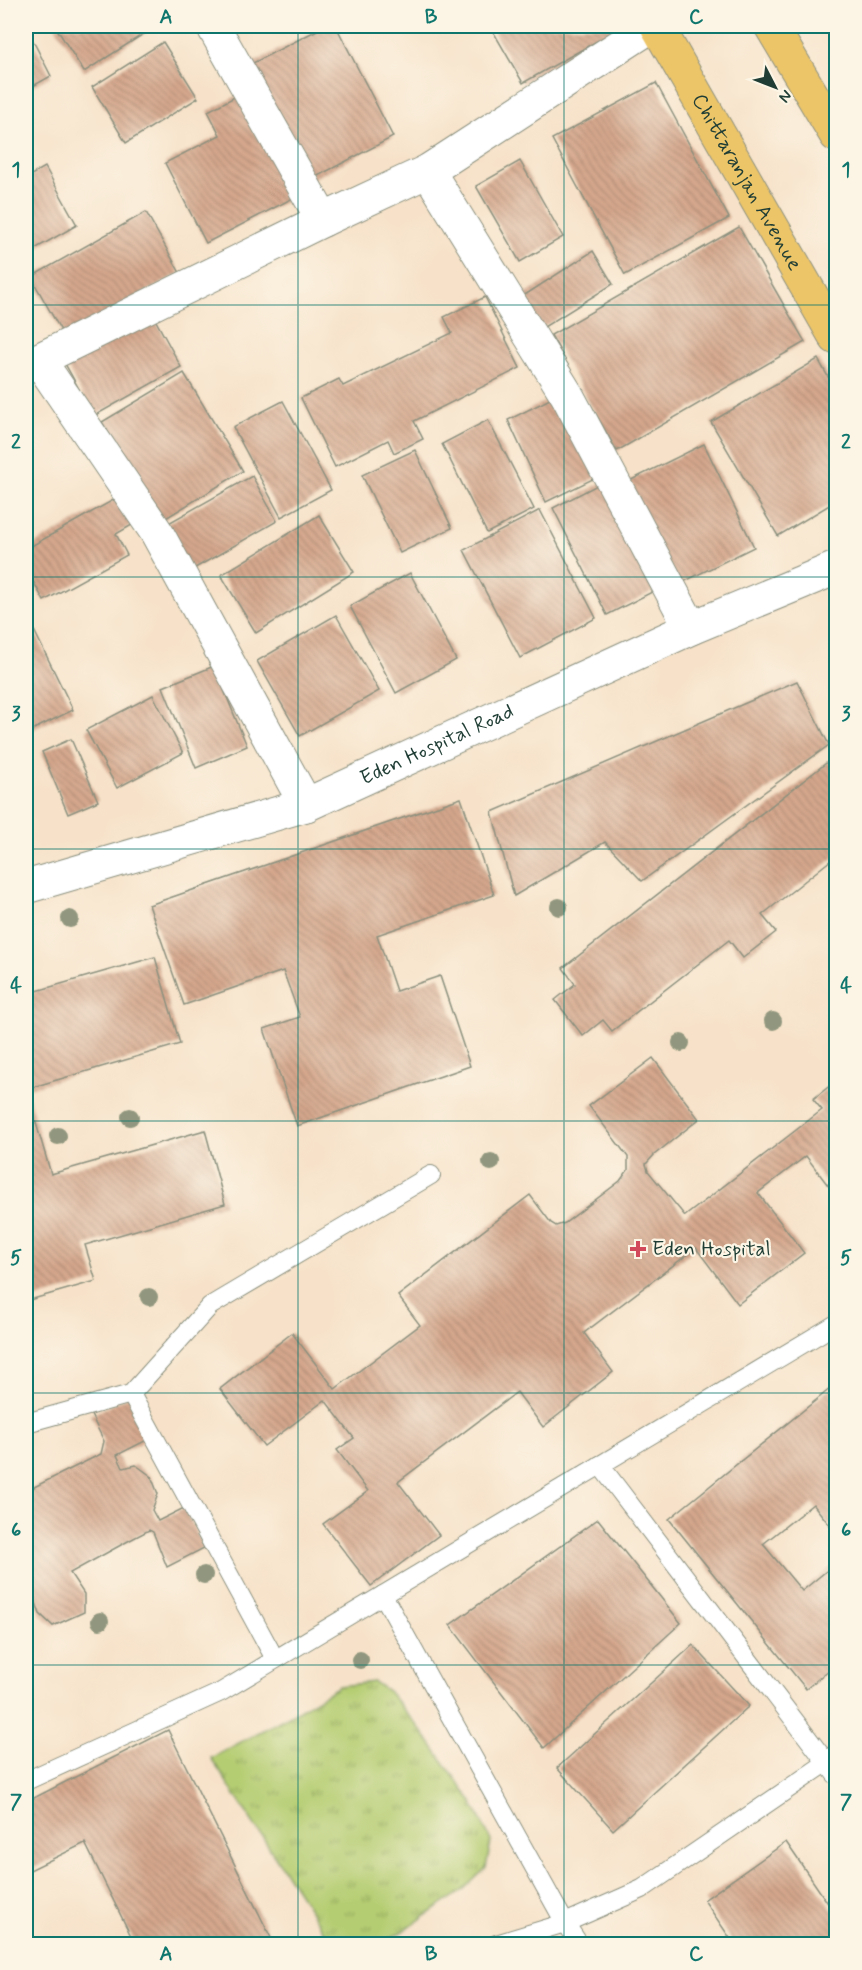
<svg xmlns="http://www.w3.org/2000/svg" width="862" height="1970" font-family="Mynerve,sans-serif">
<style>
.park{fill:url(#park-tufts);stroke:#6a8553;stroke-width:1.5}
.building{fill:url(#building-back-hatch)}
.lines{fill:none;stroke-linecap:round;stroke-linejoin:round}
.service-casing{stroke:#8b907e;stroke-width:20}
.minor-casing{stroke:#8b907e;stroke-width:35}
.tertiary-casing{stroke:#8b907e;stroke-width:35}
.primary-casing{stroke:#8b907e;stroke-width:35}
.service{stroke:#fff;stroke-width:18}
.minor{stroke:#fff;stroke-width:33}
.tertiary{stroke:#fff;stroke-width:33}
.primary{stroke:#edc569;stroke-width:33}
.tree{fill:#91977e}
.grid{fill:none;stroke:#0f766e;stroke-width:1.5;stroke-opacity:0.55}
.poi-dot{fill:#d1495b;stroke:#fcf5e5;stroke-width:2}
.labels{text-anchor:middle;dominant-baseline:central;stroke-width:4.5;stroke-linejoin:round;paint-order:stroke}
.street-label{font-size:21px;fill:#1f3d34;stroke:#fcf5e5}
.poi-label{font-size:21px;fill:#1f3d34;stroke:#fcf5e5;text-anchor:start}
.neatline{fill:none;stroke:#0f766e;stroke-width:2}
.grid-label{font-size:20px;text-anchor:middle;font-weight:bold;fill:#0f766e}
</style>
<defs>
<pattern id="park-tufts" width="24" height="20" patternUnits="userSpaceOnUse" patternTransform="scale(1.5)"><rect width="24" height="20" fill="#b5cd72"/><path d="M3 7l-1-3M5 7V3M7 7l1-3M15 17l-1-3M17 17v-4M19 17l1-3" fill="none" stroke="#93a85e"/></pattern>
<pattern id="building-back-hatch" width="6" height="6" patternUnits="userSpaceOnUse" patternTransform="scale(1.5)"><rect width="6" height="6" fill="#d6a88d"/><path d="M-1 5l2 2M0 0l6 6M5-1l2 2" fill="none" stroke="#ad8a74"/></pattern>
</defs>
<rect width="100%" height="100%" fill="#fcf5e5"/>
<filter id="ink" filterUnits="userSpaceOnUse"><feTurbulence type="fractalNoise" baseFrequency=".0167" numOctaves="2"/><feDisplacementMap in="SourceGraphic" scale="12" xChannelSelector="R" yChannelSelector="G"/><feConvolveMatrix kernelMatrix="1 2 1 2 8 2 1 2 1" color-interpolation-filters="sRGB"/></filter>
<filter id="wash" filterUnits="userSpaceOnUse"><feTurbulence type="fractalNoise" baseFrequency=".008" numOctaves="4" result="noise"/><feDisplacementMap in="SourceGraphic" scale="24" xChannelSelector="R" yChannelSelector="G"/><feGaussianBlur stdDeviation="1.35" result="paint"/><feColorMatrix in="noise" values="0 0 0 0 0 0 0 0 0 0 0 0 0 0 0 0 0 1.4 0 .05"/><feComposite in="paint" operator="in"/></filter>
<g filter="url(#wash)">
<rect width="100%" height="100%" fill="#f7e2c9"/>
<!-- park -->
<polygon class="park" points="374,1682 388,1691 424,1734 472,1802 491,1841 486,1868 462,1891 403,1931 380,1944 332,1944 211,1758 291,1715 339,1686"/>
<g id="blocks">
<!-- building -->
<g class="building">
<polygon points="55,26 156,26 84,72"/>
<polygon points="325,26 336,26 393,137 308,181 249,65"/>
<polygon points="490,26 619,26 620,28 523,83"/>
<polygon points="826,26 836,26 836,42"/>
<polygon points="28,31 51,76 26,90 26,32"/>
<polygon points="163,42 198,98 126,143 92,87"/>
<polygon points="656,83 729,218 625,275 552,139"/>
<polygon points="244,92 297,196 206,243 165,163 220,135 208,111"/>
<polygon points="520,161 563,237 520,262 476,186"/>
<polygon points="45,167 77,225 26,254 26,178"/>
<polygon points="146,212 180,273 65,338 31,277"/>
<polygon points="739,227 805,342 617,451 551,335"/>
<polygon points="593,251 613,284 536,332 517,300"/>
<polygon points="485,297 520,368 414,421 423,439 394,453 388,440 335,467 301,398 339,379 343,386 452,333 444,317"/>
<polygon points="150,310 181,367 94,416 63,360"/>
<polygon points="818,359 836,391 836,501 778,536 711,422"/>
<polygon points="184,373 243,471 161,521 102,422"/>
<polygon points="558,395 597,477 546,502 508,420"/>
<polygon points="283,401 331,490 281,517 233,427"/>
<polygon points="488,420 534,509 487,533 442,444"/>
<polygon points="704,444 754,547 675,586 625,483"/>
<polygon points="415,450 452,528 400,553 362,475"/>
<polygon points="252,476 277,521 190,571 165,525"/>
<polygon points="603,482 658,589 607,615 553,508"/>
<polygon points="124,494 139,521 116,534 127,555 44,601 26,568 26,549"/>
<polygon points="540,510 596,618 520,658 464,550"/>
<polygon points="319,515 354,572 256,633 221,575"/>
<polygon points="410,573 456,660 396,693 350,606"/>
<polygon points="336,615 379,691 300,736 257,661"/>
<polygon points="28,618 73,710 26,733 26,619"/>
<polygon points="214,666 247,746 196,768 163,687"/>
<polygon points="797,681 829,745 642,881 605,842 514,896 492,812"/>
<polygon points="153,695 183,753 117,788 86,730"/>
<polygon points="71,739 98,801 68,814 42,752"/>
<polygon points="830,760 836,768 836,856 762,915 776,932 743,958 729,940 612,1031 603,1020 583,1036 555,1000 575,984 563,968"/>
<polygon points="461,798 494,895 377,935 396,991 440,976 470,1066 297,1126 264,1029 300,1017 283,971 184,1005 149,905"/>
<polygon points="155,957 180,1044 26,1089 51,1174 205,1130 225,1204 85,1245 96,1281 26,1301 26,994"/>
<polygon points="653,1058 699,1119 654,1155 646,1164 648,1171 685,1216 822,1110 813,1099 836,1081 836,1196 806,1156 758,1193 804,1253 738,1304 696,1248 584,1333 613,1372 543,1427 517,1392 398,1482 439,1535 371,1586 323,1524 368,1491 337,1450 354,1438 325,1400 264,1446 220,1389 292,1333 335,1389 420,1325 398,1296 530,1195 551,1223 556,1226 565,1223 620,1181 628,1170 628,1157 589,1106"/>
<polygon points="836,1384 836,1533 813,1504 763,1544 802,1591 836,1563 836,1631 830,1636 836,1644 836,1664 806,1689 669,1519"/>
<polygon points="130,1396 151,1438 117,1455 123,1468 136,1465 151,1476 158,1494 152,1510 158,1521 184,1508 204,1548 167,1567 153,1532 149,1530 130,1540 70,1573 84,1594 84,1612 53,1626 40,1614 33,1594 26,1598 26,1491 101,1454 104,1441 91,1415"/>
<polygon points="598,1519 681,1623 544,1748 450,1625"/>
<polygon points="693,1645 749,1706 613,1830 557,1768"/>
<polygon points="168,1730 274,1944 135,1944 85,1843 28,1871 26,1866 26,1802"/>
<polygon points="786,1842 836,1915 836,1944 734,1944 704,1900"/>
</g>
</g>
</g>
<g filter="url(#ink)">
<use href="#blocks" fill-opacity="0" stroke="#8b907e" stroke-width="1.5"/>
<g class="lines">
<!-- service casing -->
<g class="service-casing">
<g id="service">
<polyline points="131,1394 275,1659"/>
<polyline points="26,1423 131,1394 210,1306 431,1175"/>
<polyline points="600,1465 836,1775"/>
<polyline points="383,1595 565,1923 579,1944"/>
<polyline points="26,1781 221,1692 836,1324"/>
<polyline points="496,1944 565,1923 642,1889 826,1763 836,1753"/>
</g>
</g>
<!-- minor casing -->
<g class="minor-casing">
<g id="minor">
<polyline points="213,26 323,220"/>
<polyline points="428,171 567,395 691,628"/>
<polyline points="39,360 157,533 306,805"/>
<polyline points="26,366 323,220 428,171 651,26"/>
</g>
</g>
<!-- tertiary casing -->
<g class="tertiary-casing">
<g id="tertiary">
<path id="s1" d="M26,887L306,805L691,628L836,568"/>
</g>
</g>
<!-- primary casing -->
<g class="primary-casing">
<g id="primary">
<path id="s2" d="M657,26L836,338"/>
<polyline points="771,26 836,135"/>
</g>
</g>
<!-- service -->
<use href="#service" class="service"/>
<!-- minor -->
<use href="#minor" class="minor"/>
<!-- tertiary -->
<use href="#tertiary" class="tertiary"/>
<!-- primary -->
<use href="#primary" class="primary"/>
</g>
<!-- trees -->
<g class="tree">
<circle cx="559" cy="907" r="9"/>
<circle cx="70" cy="919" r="9"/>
<circle cx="773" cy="1021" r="9"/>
<circle cx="681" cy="1043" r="9"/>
<circle cx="130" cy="1117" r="9"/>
<circle cx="58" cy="1136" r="9"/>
<circle cx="491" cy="1162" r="9"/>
<circle cx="149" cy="1297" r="9"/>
<circle cx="204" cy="1575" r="9"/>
<circle cx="100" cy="1621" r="9"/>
<circle cx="360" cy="1660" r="9"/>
</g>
</g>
<!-- grid -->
<path class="grid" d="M298,26V1944M564,26V1944M26,305H836M26,577H836M26,849H836M26,1121H836M26,1393H836M26,1665H836"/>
<!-- markers -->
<path class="poi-dot" d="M635 1240h6v6h6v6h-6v6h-6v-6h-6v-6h6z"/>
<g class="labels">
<!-- street labels -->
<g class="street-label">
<text stroke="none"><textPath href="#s2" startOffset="180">Chittaranjan Avenue</textPath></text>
<text stroke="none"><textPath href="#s1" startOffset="436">Eden Hospital Road</textPath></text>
</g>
<!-- poi labels -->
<g class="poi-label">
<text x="652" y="1249">Eden Hospital</text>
</g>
</g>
<!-- margin -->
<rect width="862" height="1970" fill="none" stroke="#fcf5e5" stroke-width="66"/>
<!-- north arrow -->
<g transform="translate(775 87) rotate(132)" stroke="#fcf5e5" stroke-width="4.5" paint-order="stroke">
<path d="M0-4.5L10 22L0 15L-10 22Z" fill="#1f3d34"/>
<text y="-9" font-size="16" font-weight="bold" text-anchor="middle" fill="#1f3d34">N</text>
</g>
<rect x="33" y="33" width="796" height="1904" class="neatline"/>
<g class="grid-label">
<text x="166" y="23">A</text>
<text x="431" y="23">B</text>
<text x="696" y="23">C</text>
<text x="16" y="176">1</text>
<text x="846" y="176">1</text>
<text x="16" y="448">2</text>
<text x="846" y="448">2</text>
<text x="16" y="720">3</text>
<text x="846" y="720">3</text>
<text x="16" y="992">4</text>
<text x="846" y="992">4</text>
<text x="16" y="1264">5</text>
<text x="846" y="1264">5</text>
<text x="16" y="1536">6</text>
<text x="846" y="1536">6</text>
<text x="16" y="1808">7</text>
<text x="846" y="1808">7</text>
<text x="166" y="1960">A</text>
<text x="431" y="1960">B</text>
<text x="696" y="1960">C</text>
</g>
</svg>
